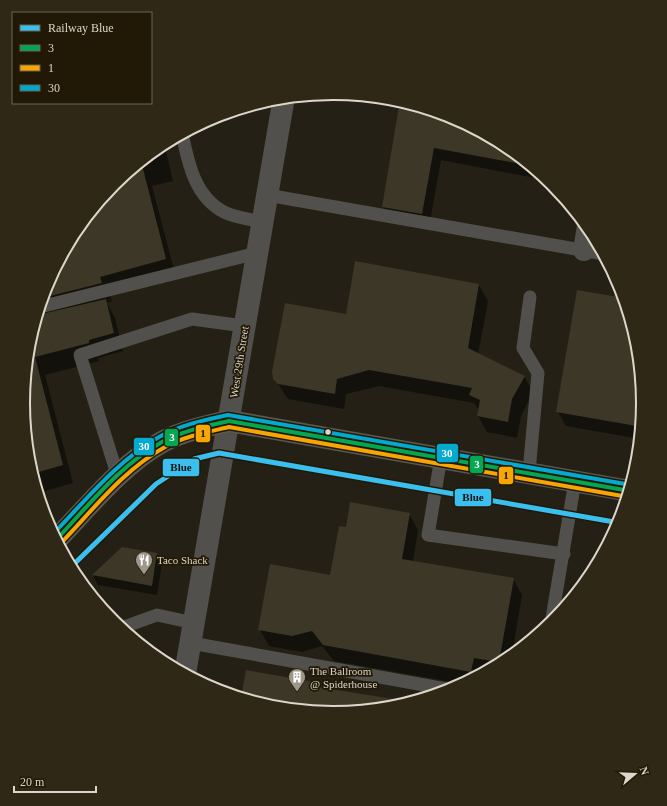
<svg xmlns="http://www.w3.org/2000/svg" width="667" height="806" font-family="Georgia,serif">
<style>
.shadow{fill:#0007}
.building{fill:#3d3727}
.lines{fill:none;stroke-linecap:round;stroke-linejoin:round}
.service{stroke:#52504c;stroke-width:13}
.minor{stroke:#52504c;stroke-width:22}
.tertiary{stroke:#52504c;stroke-width:22}
.primary{stroke:#5b5852;stroke-width:22}
.bus-1-casing{stroke:#211906;stroke-width:7}
.bus-2-casing{stroke:#211906;stroke-width:7}
.bus-3-casing{stroke:#211906;stroke-width:7}
.bus-1{stroke:#00a651;stroke-width:4}
.bus-2{stroke:#f7a600;stroke-width:4}
.bus-3{stroke:#00a9ce;stroke-width:4}
.rail-1-casing{stroke:#211906;stroke-width:8}
.rail-1{stroke:#3bbfef;stroke-width:5}
.bus-dot{fill:#ddd7cb;stroke:#211906;stroke-width:1.5}
.labels{text-anchor:middle;dominant-baseline:central;stroke-width:3.5;stroke-linejoin:round;paint-order:stroke}
.street-label{font-size:11px;fill:#ddd7cb;stroke:#211906}
.poi-label{font-size:11px;fill:#ddd7cb;stroke:#211906;text-anchor:start}
.rim{fill:none;stroke:#ddd7cb;stroke-width:2}
.line-badge{stroke:#211906;stroke-width:1.5}
.badge-label{font-size:11px;text-anchor:middle;font-weight:bold;fill:#fff}
.pale-badge-label{font-size:11px;text-anchor:middle;font-weight:bold;fill:#111}
</style>
<rect width="100%" height="100%" fill="#252015"/>
<!-- shadow -->
<g class="shadow">
<polygon points="453,116 506,145 546,178 546,180 441,160 429,227 390,220 383,207"/>
<polygon points="164,143 173,181 152,186 176,277 110,295 112,301 107,303 115,318 123,351 98,358 99,361 45,375 73,483 38,493 29,463 23,403 29,342 47,284 75,230 114,183"/>
<polygon points="479,285 488,301 478,354 524,376 533,392 521,416 517,438 487,432 478,416 479,410 474,403 379,386 346,394 344,409 288,399 274,378 347,315"/>
<polygon points="578,291 625,299 638,343 644,403 640,439 566,426 558,412"/>
<polygon points="409,514 418,530 413,562 513,579 522,595 512,656 463,684 334,661 322,646 302,652 269,646 260,630 331,576 346,528"/>
<polygon points="123,548 156,554 162,563 157,595 98,585 93,576"/>
<polygon points="319,684 322,688 384,699 389,708 333,713 273,707 217,691 243,693"/>
</g>
<!-- building -->
<g class="building">
<polygon points="400,100 453,116 506,145 532,166 434,148 422,214 382,207"/>
<polygon points="141,161 166,259 100,277 102,283 42,298 47,284 75,230 114,183"/>
<polygon points="355,261 479,284 468,348 525,376 512,399 508,422 477,416 480,400 469,395 472,388 369,370 337,379 335,394 278,384 273,379 272,372 285,303 346,314"/>
<polygon points="577,290 624,298 638,343 644,403 642,427 556,412"/>
<polygon points="106,299 114,333 89,340 89,343 35,357 63,465 32,474 29,463 23,403 29,342 37,315"/>
<polygon points="350,502 410,513 402,559 514,578 499,662 474,658 471,672 323,645 312,631 292,636 258,630 270,564 330,575 339,526 346,527"/>
<polygon points="122,547 157,553 152,586 92,575"/>
<polygon points="246,670 320,683 319,687 399,700 398,706 333,714 273,707 241,698"/>
</g>
<g class="lines">
<!-- service -->
<g class="service">
<path d="M182,133C188,163 195,197 224,212C235,218 251,219 263,222"/>
<polyline points="267,195 604,254"/>
<polyline points="40,307 257,253"/>
<polyline points="441,457 428,535 564,554"/>
<polyline points="529,472 538,373 523,348 530,297"/>
<polyline points="118,477 80,355 192,319 244,326"/>
<polyline points="551,624 575,481"/>
<polyline points="121,628 157,615 194,623"/>
<polyline points="191,643 452,690"/>
</g>
<!-- minor -->
<polyline class="minor" points="584,250 588,226"/>
<!-- tertiary -->
<polyline class="tertiary" points="185,674 284,97"/>
<!-- primary -->
<path class="primary" d="M56,540C88,507 122,464 162,442C183,431 206,426 229,421L630,491"/>
<!-- bus-1 casing -->
<g class="bus-1-casing">
<path id="bus-1" d="M56,540C89,505 120,465 162,442C182,431 206,426 229,421L630,491"/>
</g>
<!-- bus-2 casing -->
<g class="bus-2-casing">
<path id="bus-2" d="M60,544C93,510 123,470 165,447C185,436 208,432 229,427L628,497"/>
</g>
<!-- bus-3 casing -->
<g class="bus-3-casing">
<path id="bus-3" d="M53,534C86,500 117,461 159,437C180,425 205,420 228,415L631,485"/>
</g>
<!-- bus-1 -->
<use href="#bus-1" class="bus-1"/>
<!-- bus-2 -->
<use href="#bus-2" class="bus-2"/>
<!-- bus-3 -->
<use href="#bus-3" class="bus-3"/>
<!-- rail-1 casing -->
<g class="rail-1-casing">
<polyline id="rail-1" points="71,567 156,484 194,459 219,453 620,523"/>
</g>
<!-- rail-1 -->
<use href="#rail-1" class="rail-1"/>
</g>
<!-- icons -->
<defs>
<g id="restaurant-pin" transform="scale(0.9)"><path d="M0 17L-7.5 6A9.5 9.5 0 1 1 7.5 6Z" fill="#9d978b" stroke="#211906"/><path d="M-5-6h1v4h1v-4h1v4h1v-4h1v5L-1.5 .5V6h-2V.5L-5-1ZM5-6V6H3V1.5H1.5Q1.5-4 5-6Z" fill="#fff"/></g>
<g id="building-pin" transform="scale(0.9)"><path d="M0 17L-7.5 6A9.5 9.5 0 1 1 7.5 6Z" fill="#9d978b" stroke="#211906"/><path d="M-4-6H4V6H1V3H-1V6H-4ZM-2.5-4.3h1.7v1.8h-1.7ZM.8-4.3h1.7v1.8H.8ZM-2.5-1h1.7V.8h-1.7ZM.8-1h1.7V.8H.8Z" fill="#fff"/></g>
</defs>
<g fill-rule="evenodd">
<use href="#restaurant-pin" x="144" y="560"/>
<use href="#building-pin" x="297" y="677"/>
</g>
<!-- markers -->
<circle class="bus-dot" cx="328" cy="432" r="3.5"/>
<g class="labels">
<!-- street labels -->
<g class="street-label">
<text transform="translate(239 362) rotate(-81)">West 29th Street</text>
</g>
<!-- poi labels -->
<g class="poi-label">
<text x="157" y="560">Taco Shack</text>
<text x="310" y="671">The Ballroom<tspan x="310" dy="13">@ Spiderhouse</tspan></text>
</g>
</g>
<!-- crop -->
<path d="M0 0H667V806H0ZM30 403a303 303 0 1 1 606 0a303 303 0 1 1-606 0Z" fill="#302816" fill-rule="evenodd"/>
<path class="rim" d="M30 403a303 303 0 1 1 606 0a303 303 0 1 1-606 0Z"/>
<g class="line-badge">
<rect x="195" y="424" width="16" height="19" rx="4" fill="#f7a600"/>
<rect x="164" y="428" width="15" height="19" rx="4" fill="#00a651"/>
<rect x="133" y="437" width="22" height="19" rx="4" fill="#00a9ce"/>
<rect x="436" y="443" width="23" height="20" rx="4" fill="#00a9ce"/>
<rect x="469" y="455" width="15" height="19" rx="4" fill="#00a651"/>
<rect x="162" y="458" width="38" height="19" rx="4" fill="#3bbfef"/>
<rect x="498" y="466" width="16" height="19" rx="4" fill="#f7a600"/>
<rect x="454" y="488" width="38" height="19" rx="4" fill="#3bbfef"/>
</g>
<g class="badge-label">
<text x="172" y="441">3</text>
<text x="144" y="450">30</text>
<text x="447" y="457">30</text>
<text x="477" y="468">3</text>
</g>
<g class="pale-badge-label">
<text x="203" y="437">1</text>
<text x="181" y="471">Blue</text>
<text x="506" y="479">1</text>
<text x="473" y="501">Blue</text>
</g>
<!-- legend -->
<rect x="12" y="12" width="140" height="92" fill="#211906" stroke="#6c6555"/>
<rect x="20" y="25" width="20" height="6" fill="#3bbfef" stroke="#6c6555"/>
<text x="48" y="32" font-size="12" fill="#ddd7cb">Railway Blue</text>
<rect x="20" y="45" width="20" height="6" fill="#00a651" stroke="#6c6555"/>
<text x="48" y="52" font-size="12" fill="#ddd7cb">3</text>
<rect x="20" y="65" width="20" height="6" fill="#f7a600" stroke="#6c6555"/>
<text x="48" y="72" font-size="12" fill="#ddd7cb">1</text>
<rect x="20" y="85" width="20" height="6" fill="#00a9ce" stroke="#6c6555"/>
<text x="48" y="92" font-size="12" fill="#ddd7cb">30</text>
<!-- north arrow -->
<g transform="translate(635 774) rotate(71)" stroke="#211906" stroke-width="3" paint-order="stroke">
<path d="M0-3L7 15L0 10L-7 15Z" fill="#ddd7cb"/>
<text y="-6" font-size="11" font-weight="bold" text-anchor="middle" fill="#ddd7cb">N</text>
</g>
<!-- scale -->
<path d="M14 786v6h82v-6" fill="none" stroke="#ddd7cb" stroke-width="2"/>
<text x="20" y="786" font-size="12" fill="#ddd7cb" stroke="#211906" stroke-width="3" paint-order="stroke">20 m</text>
</svg>
